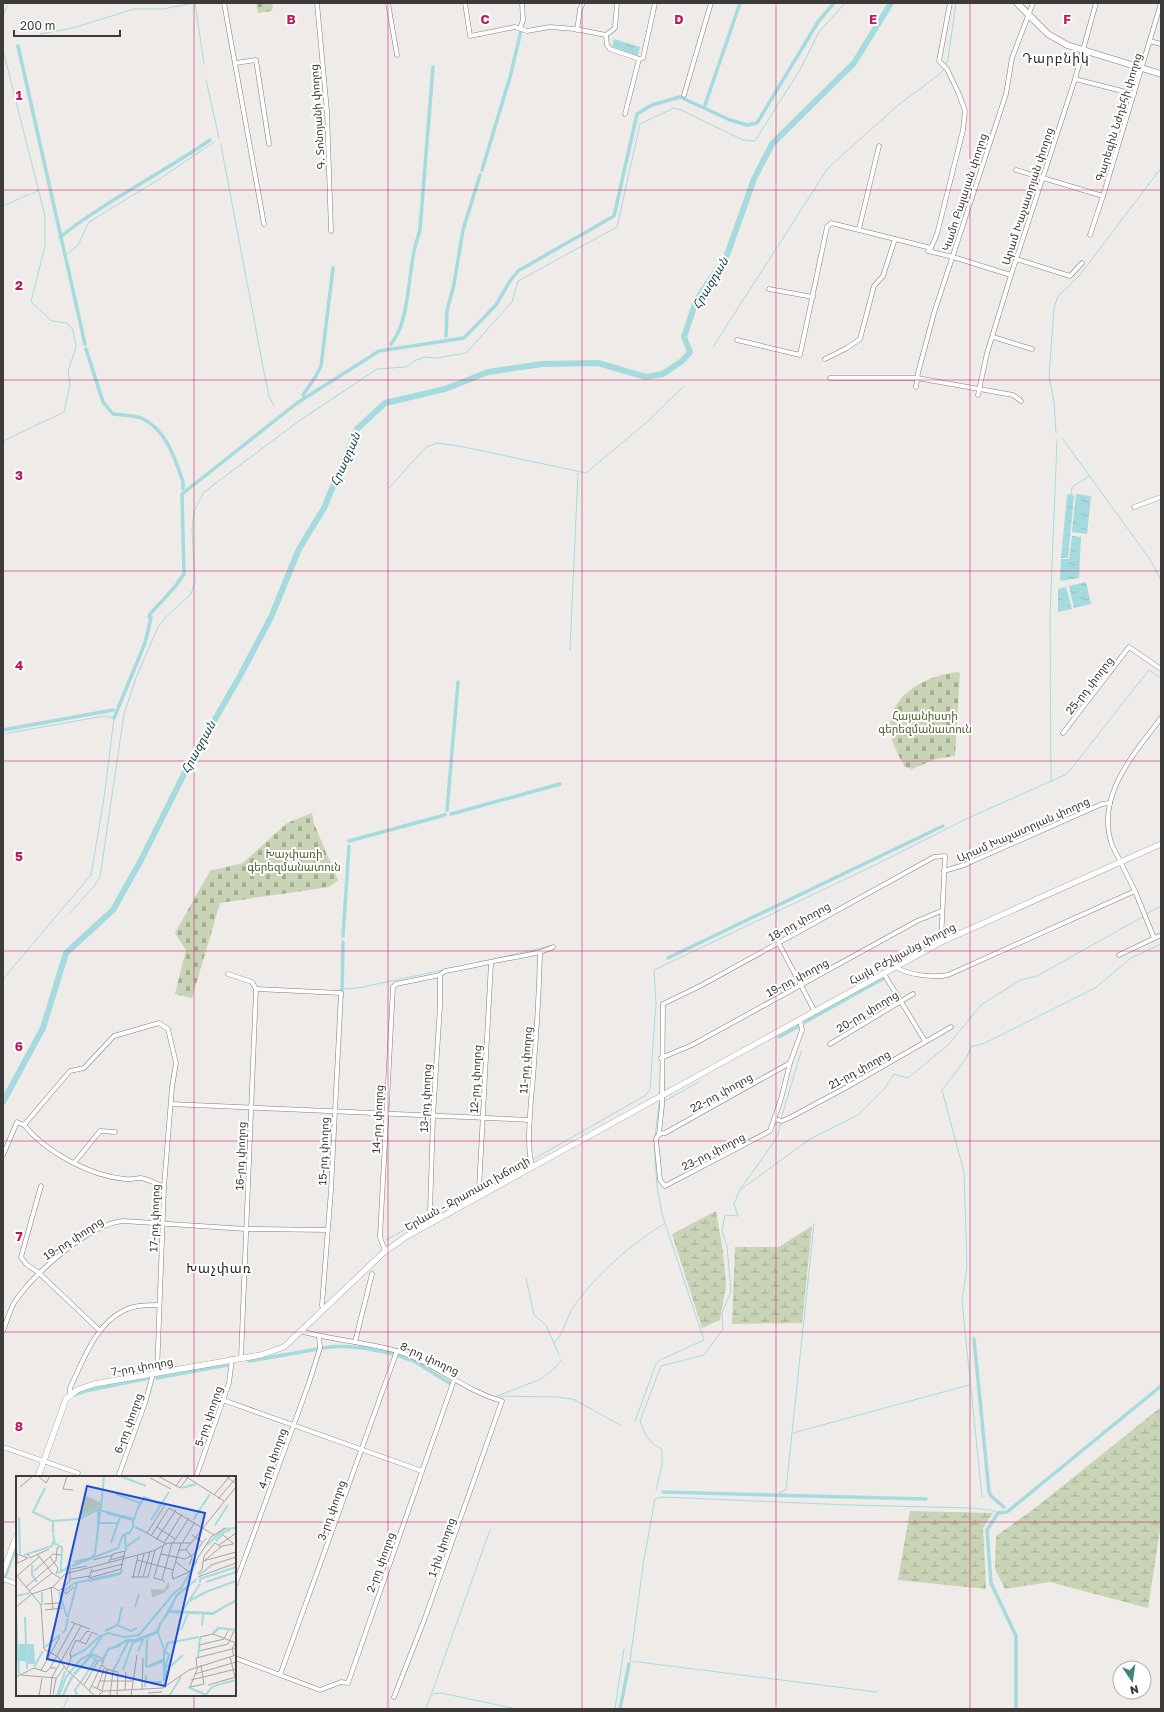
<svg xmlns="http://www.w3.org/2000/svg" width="1164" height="1712" font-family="'Golos Text','Noto Sans Armenian',sans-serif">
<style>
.wetland{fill:url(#wetland-marsh)}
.cemetery{fill:url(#cemetery-stones)}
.water{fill:url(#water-ripples)}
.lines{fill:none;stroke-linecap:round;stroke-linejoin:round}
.stream{stroke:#a5dbdf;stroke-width:1}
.canal{stroke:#a5dbdf;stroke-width:3.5}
.river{stroke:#a5dbdf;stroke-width:6}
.street-casing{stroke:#827f7c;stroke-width:5}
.secondary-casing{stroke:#827f7c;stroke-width:6}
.primary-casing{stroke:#827f7c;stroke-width:7}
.street{stroke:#fff;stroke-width:4}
.secondary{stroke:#fff;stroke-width:5.5}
.primary{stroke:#fff;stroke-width:6}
.grid{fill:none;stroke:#c2185b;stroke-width:1;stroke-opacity:0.55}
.labels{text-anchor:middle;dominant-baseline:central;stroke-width:4;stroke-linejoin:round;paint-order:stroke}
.street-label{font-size:11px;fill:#3c3b3a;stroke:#fff}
.park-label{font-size:11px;fill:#4c5f26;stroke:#fff}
.water-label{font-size:12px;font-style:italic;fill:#17474b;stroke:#fff}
.quarter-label{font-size:13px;letter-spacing:1px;fill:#2b2826;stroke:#fff}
.inset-river{fill:none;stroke:#a5dbdf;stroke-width:2}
.inset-road{fill:none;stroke:#a7a5a2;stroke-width:1}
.view{fill:#1d4ed8;fill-opacity:0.15;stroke:#1d4ed8;stroke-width:2}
.inset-edge{fill:none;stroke:#3c3b3a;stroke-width:2}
.grid-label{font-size:13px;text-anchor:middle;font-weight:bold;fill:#c2185b;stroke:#fff;stroke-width:4;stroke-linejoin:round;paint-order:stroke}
</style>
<defs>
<pattern id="wetland-marsh" width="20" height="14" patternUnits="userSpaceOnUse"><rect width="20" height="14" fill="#c8d4b5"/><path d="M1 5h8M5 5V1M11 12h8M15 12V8" fill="none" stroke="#a4ad94"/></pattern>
<pattern id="cemetery-stones" width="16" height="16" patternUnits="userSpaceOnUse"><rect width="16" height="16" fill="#c8d4b5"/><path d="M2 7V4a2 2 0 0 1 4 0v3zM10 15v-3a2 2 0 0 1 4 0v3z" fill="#a4ad94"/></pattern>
<pattern id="water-ripples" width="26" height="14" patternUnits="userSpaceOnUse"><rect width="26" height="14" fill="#a5dbdf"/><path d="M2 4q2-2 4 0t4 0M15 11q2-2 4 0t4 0" fill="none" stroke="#8fbdc0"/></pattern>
</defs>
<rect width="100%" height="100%" fill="#efebe8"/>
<!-- wetland -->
<g class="wetland">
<polygon points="716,1211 723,1252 726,1285 720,1320 702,1328 672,1234"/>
<polygon points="812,1226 802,1323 732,1324 735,1247 779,1247"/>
<polygon points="1161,1407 1161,1523 1148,1608 1050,1582 1005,1589 995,1569 996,1536 1034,1509"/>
<polygon points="910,1511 993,1513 983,1528 986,1589 898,1580"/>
</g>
<!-- cemetery -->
<g class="cemetery">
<polygon points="256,3 273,3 272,11 258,13"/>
<path d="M958,672L960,673L955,756L936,759L912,769L905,767C899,756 891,743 890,730C888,694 928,675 958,672Z"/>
<polygon points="312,813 314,824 338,880 329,887 220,903 192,998 175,994 186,950 175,933 210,871 243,863 287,823"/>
</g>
<!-- water -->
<g class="water">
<polygon points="614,39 640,47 638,56 612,47"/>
<polygon points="1071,494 1074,496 1068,558 1061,558 1067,495"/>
<polygon points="1076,494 1091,496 1087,534 1072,532"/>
<polygon points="1072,536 1081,537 1079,578 1060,581 1061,559 1069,559"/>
<polygon points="1086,582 1091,604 1074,608 1069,586"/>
<polygon points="1066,587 1072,609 1058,612 1058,589"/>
</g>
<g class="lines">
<!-- stream -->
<g class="stream">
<polyline points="195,3 204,64"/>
<polyline points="3,17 8,3"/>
<polyline points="40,34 73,28 134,9 163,9 189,4"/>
<polyline points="3,50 45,216 45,246 31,302 52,321 67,323 73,330 76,347 68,371 70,385 64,412 3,441"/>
<polyline points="945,66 948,59 956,3"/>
<polyline points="206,80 219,138"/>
<polyline points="221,145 264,372 269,396 274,406"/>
<polyline points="33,193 38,191"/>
<polyline points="3,206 30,194"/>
<polyline points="68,253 78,245 89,222 161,178 214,142"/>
<polyline points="713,347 828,168 897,106 941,73 944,69"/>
<polyline points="1056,433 1054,402 1049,376 1054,308 1058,296 1080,275 1161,168"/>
<polyline points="1062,438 1149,558 1161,580"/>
<polyline points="389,488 426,447 437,443 464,447 586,473 647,422 683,387"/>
<polyline points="1071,494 1072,487 1089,476"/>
<polyline points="570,650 578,473"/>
<polyline points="3,734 104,716 114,718 104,798 91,875 3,979"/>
<polyline points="1051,781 1050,616 1057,440"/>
<polyline points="70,913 95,885 100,877 124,714 136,678 158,627 165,618 191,594 195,581 192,530 194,511 204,492 299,421 377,369 406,367 414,361 424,357 436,358 466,353 512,302 518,281 617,227 640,124 644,122 674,108 681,110 743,140 755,141 801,68 819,32 845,3"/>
<polyline points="1146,914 1161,906"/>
<polyline points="481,962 550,946"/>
<polyline points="344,989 358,988 443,970"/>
<polyline points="665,1101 699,1082"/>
<polyline points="781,1119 801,1052"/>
<polyline points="655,1137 659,1104"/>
<polyline points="532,1160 646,1095 650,1089 656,1003 654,970 873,866 966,819 1067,774 1149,670 1161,678"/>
<polyline points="741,1188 774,1142 778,1134 781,1122"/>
<polyline points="480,1190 529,1162"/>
<polyline points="432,1215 477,1192"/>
<polyline points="386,1240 429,1216"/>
<polyline points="526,1278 534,1315 546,1325 559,1355"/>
<path d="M554,1343C564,1334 566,1317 574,1306C596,1275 631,1244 664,1224"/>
<polyline points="497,1396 557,1397 573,1399 622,1426"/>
<polyline points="497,1396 541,1379 556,1367 561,1360"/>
<polyline points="635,1421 656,1364 660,1360 704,1340 662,1214 657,1186 654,1144"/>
<polyline points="793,1433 969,1385"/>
<path d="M656,1490L662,1465V1449C648,1443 645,1434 640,1421L661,1366L704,1355L723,1329L722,1313L731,1292L727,1246L722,1231L725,1215L738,1216L734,1204L740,1190L810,1139L858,1115L885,1088L894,1074L908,1078L948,1045L981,1005L1020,980L1037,976L1144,916"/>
<polyline points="781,1495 780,1492 786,1490 814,1224"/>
<polyline points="982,1497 962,1301 967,1267 964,1172 942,1090 966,1059 971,1047 985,1043 1095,988 1131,958 1161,944"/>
<polyline points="877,1692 630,1661 644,1559 655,1499 663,1497 848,1505 971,1508 991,1510 998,1513"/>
<polyline points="433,1694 441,1693 517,1709"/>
<polyline points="63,1709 69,1695"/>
<polyline points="426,1709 490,1530"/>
<polyline points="615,1709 624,1649"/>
</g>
<!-- canal -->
<g class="canal">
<polyline points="18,46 85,344"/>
<polyline points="705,105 740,3"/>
<polyline points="482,170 510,77 521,31"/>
<path d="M60,237C107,200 161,174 210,140"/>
<polyline points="446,336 447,311 454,284 463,230 480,175"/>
<path d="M391,344C408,324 408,283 413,257C414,248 418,238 420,229L433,67"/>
<path d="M86,349L103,402L113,414C121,415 133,415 141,418C166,429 175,458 183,482V489"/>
<polyline points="303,395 316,376 321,366 333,268"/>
<polyline points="114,718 145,643 151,618 149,617 150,614 174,588 184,574 182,494 297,403 379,351 464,338 496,305 510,281 518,271 614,216 637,114 652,105 680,97 730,120 747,125 757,123 818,22 834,3"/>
<polyline points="3,730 113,710"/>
<polyline points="447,810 458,682"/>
<polyline points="451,814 560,784"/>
<polyline points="349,841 445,815"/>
<polyline points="343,936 349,846"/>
<polyline points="668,958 943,826"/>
<polyline points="342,997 343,942"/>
<polyline points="805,1022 884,978"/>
<polyline points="779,1037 799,1026"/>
<polyline points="974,1339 989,1492 991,1496 1004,1507"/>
<path d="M323,1348C347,1344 370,1349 394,1354"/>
<polyline points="399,1356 414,1361 451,1384"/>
<polyline points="249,1361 318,1349"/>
<polyline points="157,1378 227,1365"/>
<polyline points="74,1395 85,1391 149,1378"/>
<polyline points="663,1492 926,1499"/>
<polyline points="5,1577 17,1543"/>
<polyline points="620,1709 629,1664"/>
<polyline points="1016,1709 1016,1636 991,1583 987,1530 998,1513 1007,1512 1161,1386"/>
</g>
<!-- river -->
<polyline class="river" points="3,1102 43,1028 66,953 113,910 140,862 189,764 240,676 271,617 299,549 324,508 357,429 385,403 445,389 488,372 542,364 598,363 646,377 663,374 682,361 690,352 684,337 696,301 727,255 754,179 772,144 854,63 891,3"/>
<!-- street casing -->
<g class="street-casing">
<g id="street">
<polyline points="224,3 264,224"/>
<polyline points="317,3 327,111 331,231"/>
<polyline points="388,3 397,55"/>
<polyline points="465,3 470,36 515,27 527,31 550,27 575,29 606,35 607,45 610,49 639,59"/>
<polyline points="520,28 523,20 522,3"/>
<polyline points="577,30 580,9 583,3"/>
<polyline points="606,35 615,28 617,3"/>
<polyline points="1150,41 1161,44"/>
<polyline points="639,59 643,58 655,3"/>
<polyline points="236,63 256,60 269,144"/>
<polyline points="1075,79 1134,94"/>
<polyline points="684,95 711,3"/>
<polyline points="625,114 639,59"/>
<polyline points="1016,170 1103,196"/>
<polyline points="859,229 879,146"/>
<polyline points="1090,235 1103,196 1161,3"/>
<polyline points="931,248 928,251 953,257 1011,275"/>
<polyline points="1016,259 1070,276 1082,263"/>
<polyline points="769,289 813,297"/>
<polyline points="993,337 1032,349"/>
<polyline points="737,340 800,355 827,227 831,223 931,248 937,234 963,130 965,111 959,94 947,69 939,61 950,3"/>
<polyline points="825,359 847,348 860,339 874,286 883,276 895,239"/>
<polyline points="830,378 917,378 1013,395 1021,401"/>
<polyline points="916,387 918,373 934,313 1006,94 1012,58 1033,3"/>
<polyline points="978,395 987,353 1011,275 1075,79 1096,3"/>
<polyline points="1134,507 1161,497"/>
<polyline points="1063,733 1129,647 1161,669"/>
<polyline points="944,871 964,865 1102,804 1110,803"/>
<path d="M1154,938L1135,891L1112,845C1095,796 1134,754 1161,718"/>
<polyline points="778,942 815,1012"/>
<polyline points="1119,955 1161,935"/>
<path d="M896,967C908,975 933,978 948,975L1135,891"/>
<polyline points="228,974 252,982 256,989 241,1358"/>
<polyline points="884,974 925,1041"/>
<polyline points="256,989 341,993 331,1190 322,1305 323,1310"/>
<polyline points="800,1020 802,1030 790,1063 781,1099 770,1131 665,1186 660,1180 656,1139 659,1134 662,1105 663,1004 702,985 934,857 945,856 941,942"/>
<polyline points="830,1044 913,994"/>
<polyline points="661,1058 692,1045 917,921 941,911"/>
<polyline points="171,1104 530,1120"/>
<polyline points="774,1119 782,1121 791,1117 847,1087 951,1027"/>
<polyline points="659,1134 665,1133 790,1063"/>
<polyline points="3,1155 17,1122 24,1125"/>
<polyline points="74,1163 100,1131 115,1132"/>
<path d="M533,1167C524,1149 533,1087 534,1064C537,1027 539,991 540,954"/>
<polyline points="41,1186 21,1257 27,1265 38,1272 100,1331"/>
<polyline points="481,1196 479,1189 491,963"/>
<polyline points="434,1222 430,1212 433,1117 440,1006 440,975"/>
<path d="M385,1251L380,1237L393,987L396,984L440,975L445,971C469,967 492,961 516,957C531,954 539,954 553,947"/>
<path d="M3,1331C7,1321 10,1308 16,1300C35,1273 89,1224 123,1221L246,1229L327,1230"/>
<path d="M300,1331C332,1340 365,1342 397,1351C434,1362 464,1391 502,1401L425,1618L394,1697"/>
<polyline points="355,1342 372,1274"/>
<path d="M157,1373L164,1187L172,1087L176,1063L168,1029L159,1023L114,1036L84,1068L70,1071L24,1125C46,1152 90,1176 125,1179C130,1180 136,1178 141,1178C148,1179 157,1184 164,1187"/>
<path d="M70,1395V1388C83,1361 95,1325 123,1311C134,1305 148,1305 159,1305"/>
<polyline points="223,1400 422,1471"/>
<polyline points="3,1447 78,1473"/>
<polyline points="118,1477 145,1403 153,1374"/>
<polyline points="196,1477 229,1383 232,1359"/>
<polyline points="3,1579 17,1584"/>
<polyline points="235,1585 309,1383 320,1348 319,1336"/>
<polyline points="235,1658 320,1690 341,1682 348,1683 454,1380"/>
<polyline points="280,1675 397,1351"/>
</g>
</g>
<!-- secondary casing -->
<g class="secondary-casing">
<g id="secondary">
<polyline points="38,1477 66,1399 77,1390 94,1384 261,1355 284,1347 383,1253 407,1236 941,942 1161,844"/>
<polyline points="3,1573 17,1535"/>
</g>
</g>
<!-- primary casing -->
<g class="primary-casing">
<polyline id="primary" points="1017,3 1048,34 1067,45 1161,74"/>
</g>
<!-- street -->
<use href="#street" class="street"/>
<!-- secondary -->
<use href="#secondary" class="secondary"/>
<!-- primary -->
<use href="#primary" class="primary"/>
</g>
<!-- grid -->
<path class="grid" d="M194,3V1477M388,3V1709M582,3V1709M776,3V1709M970,3V1709M3,190H1161M3,380H1161M3,571H1161M3,761H1161M3,951H1161M3,1141H1161M3,1332H1161M3,1522H17M235,1522H1161M194,1695V1709"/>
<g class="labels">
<!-- street labels -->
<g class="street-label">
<text transform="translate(317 117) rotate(-94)">Գ. Տոնոյանի փողոց</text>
<text transform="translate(1118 117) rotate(-73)">Գարեգին Նժդեհի փողոց</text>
<text transform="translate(964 192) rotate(-72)">Կամո Բալայան փողոց</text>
<text transform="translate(1027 196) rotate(-72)">Արամ Խաչատրյան փողոց</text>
<text transform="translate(1089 685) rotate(-52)">25-րդ փողոց</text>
<text transform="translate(1023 829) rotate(-24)">Արամ Խաչատրյան փողոց</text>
<text transform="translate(799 921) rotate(-29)">18-րդ փողոց</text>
<text transform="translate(902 953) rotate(-28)">Հայկ Բժշկյանց փողոց</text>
<text transform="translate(797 977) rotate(-28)">19-րդ փողոց</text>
<text transform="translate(867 1011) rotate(-31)">20-րդ փողոց</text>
<text transform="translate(525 1060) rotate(-86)">11-րդ փողոց</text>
<text transform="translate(859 1069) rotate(-29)">21-րդ փողոց</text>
<text transform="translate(475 1079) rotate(-87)">12-րդ փողոց</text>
<text transform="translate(721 1092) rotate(-29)">22-րդ փողոց</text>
<text transform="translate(425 1098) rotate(-87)">13-րդ փողոց</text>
<text transform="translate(377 1119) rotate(-87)">14-րդ փողոց</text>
<text transform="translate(323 1151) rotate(-88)">15-րդ փողոց</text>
<text transform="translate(713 1151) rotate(-27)">23-րդ փողոց</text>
<text transform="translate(240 1156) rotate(-88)">16-րդ փողոց</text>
<text transform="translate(467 1193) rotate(-29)">Երևան - Ջրառատ խճուղի</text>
<text transform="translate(154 1218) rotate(-88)">17-րդ փողոց</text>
<text transform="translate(73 1238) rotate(-33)">19-րդ փողոց</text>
<text transform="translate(430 1358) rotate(25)">8-րդ փողոց</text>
<text transform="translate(142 1366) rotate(-10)">7-րդ փողոց</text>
<text transform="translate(208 1416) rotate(-71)">5-րդ փողոց</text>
<text transform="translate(128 1423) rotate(-70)">6-րդ փողոց</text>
<text transform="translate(272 1458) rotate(-70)">4-րդ փողոց</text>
<text transform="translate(331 1510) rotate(-70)">3-րդ փողոց</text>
<text transform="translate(441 1547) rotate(-71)">1-ին փողոց</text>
<text transform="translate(380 1562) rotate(-70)">2-րդ փողոց</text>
</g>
<!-- park labels -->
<g class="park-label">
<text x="925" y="715">Հայանիստի<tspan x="925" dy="13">գերեզմանատուն</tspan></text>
<text x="294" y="853">Խաչփառի<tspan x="294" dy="13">գերեզմանատուն</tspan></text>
</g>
<!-- water labels -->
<g class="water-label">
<text transform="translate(710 283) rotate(-59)">Հրազդան</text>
<text transform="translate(345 459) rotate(-66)">Հրազդան</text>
<text transform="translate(198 747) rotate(-61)">Հրազդան</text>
</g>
<!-- quarter labels -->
<g class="quarter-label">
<text x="1056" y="58">Դարբնիկ</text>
<text x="219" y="1268">Խաչփառ</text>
</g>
</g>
<!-- overview -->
<g transform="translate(16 1476)">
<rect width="220" height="220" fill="#efebe8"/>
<path d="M70,20L84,26V31L63,41Z" fill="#c8d4b5"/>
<path d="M153,105V112L148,117L136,121L135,113L148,114Z" fill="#c8d4b5"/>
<path d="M3,168H10V185H3ZM11,168H18L19,188H12Z" fill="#a5dbdf"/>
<path class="inset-river" d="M104,0L130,10M29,12L17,36L36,45M166,12L180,8M124,29L128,21L144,28M83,34L118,43L124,27L100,18M90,37L117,44M3,41L4,78M135,44L153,16M177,44L194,18M83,47H102M199,49L212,29M119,51L131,57M82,52V34M37,57V45L63,43L85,32L88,0M37,58L39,68L43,69M200,65L208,56L214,54M95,67L104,41M191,69L208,53L220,52M110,71L124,61M110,75L109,58L114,57M8,79L36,70L38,63M58,86L75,82L79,78L84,36M16,89V99L21,106M56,90L102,72L107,59L114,56L117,51V44M45,94L46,70M42,97L53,91M183,99L196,89M181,103L160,120L154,135L196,137M73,105L104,98M190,106L220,96M184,107V103L220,91M48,115L59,107L105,97L106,93M26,116V129M43,116L51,141M0,120L14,117M173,125L192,115L220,105M119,131L123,118M167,134L184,108M154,136L197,138M197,137L219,125M197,138L220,124M0,140L3,198M9,141L11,193M52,141L61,107M102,148L106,131M186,150L187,138M165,154L172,137M89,155L101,149L115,155L121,152M46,157L49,155L52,142M142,157L148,173M197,157L202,152L220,154M197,158L203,152L220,154M29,171L44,159M122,175L127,164M55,181L69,174L85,159M104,181L112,166M182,181L184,161M151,190L156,189L167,179M18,191L27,175M130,191L131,163M131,191L148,183M131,191L148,185M107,194L117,166M97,195L104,182M58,198L76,178L87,183L92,173L103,170L110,164H119L140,156L163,116M58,199L75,180L82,185L87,184L92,174L110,165L119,166L142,156L144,148L154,135M148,205V174M65,206L80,183M130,206H146M150,208V188L153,179L149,175L152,167L183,161M205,208L220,204M129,211L130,199M172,211L190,219M48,216L57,200M41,220L49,195M43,220L50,201L64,184L74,178L87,159L92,157L108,161L123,159L159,116L165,112L181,85M47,220L56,200M61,220L59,214L64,207M153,220L165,201M189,220L196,211L204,208"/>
<path class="inset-road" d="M22,0L30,7L34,0M51,0L47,13L57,14M142,0L164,12L173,0M169,0L208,25M210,0L220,8M134,2L155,13M160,10L167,0M4,11L17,0M198,19L214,0M202,23L220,2M149,29L131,57L150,68M141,51L159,63M176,59L186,66M207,59L218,68M135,60L153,32L198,59M140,64L160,34M148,67L166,38M157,67L173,42M166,67L179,46M203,69L220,57M170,73L176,82L173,89M163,74H169L175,67M12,78L14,82L33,73M145,78L169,83L178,78L190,62M22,79L36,97L44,102M34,81L42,92L40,98M77,84L97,79M94,84L109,80M121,84L158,94M187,85L220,76M188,85L206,70L217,68M160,86L173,96L157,103L156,98L165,67M0,88L12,82M1,88V78L12,82M195,89L220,81M55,93L71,90M76,93L73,102L105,93L109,75L97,78L92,87M18,95L37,78L45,79M75,96L107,88M173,96L195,61L209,52M182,98L186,93L188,80L199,67L205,71M0,99L25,129L28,173L42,181L50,193L79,220M1,100L23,81M115,101H132L139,74M117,101L122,80M122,101L128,78M127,101L134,76M182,101L220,87M55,103L74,100M146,104L138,102L147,70M149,106L146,104L156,67M10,111L40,85L41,72L45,70M35,111L37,133M37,111L43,115L54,105V88M45,113L50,118L58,111M13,115L36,97M28,128L44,127M0,131L16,118L37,111L49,98L137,75L152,67H175L220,11M29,134L46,132M55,146L74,153M184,161L197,158L220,167M64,165L70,156L74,155M183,169L208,163L212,155M183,175L212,168L218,155M218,180L216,173L220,166M214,181L219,201M86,189L90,193L102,196L101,220M181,191L180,182L220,172M182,191L174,211L188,208L185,189M34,192L59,147M51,193L55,182L54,177L60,164L70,168L76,156L82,159M25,194L44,161M179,198L220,186M5,199L40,202M0,201L18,192L30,196L34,192H40M175,204L220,193M84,205H117M68,209L82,185M192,209L220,201M76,210L86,215L91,194M81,213L88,193M109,214L110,196M126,214L127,182M73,215L88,184M132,217L146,216M37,218L40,203L48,191M23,220L26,202M34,220L36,201L65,150M82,220L87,215L147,212L173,194L220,179M94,220L97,195M115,220L121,179"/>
<path class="view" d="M71,10L189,37L149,210L31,183Z"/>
<rect width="220" height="220" class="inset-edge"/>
</g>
<g class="grid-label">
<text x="291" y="24">B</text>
<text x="485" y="24">C</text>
<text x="679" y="24">D</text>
<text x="873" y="24">E</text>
<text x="1067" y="24">F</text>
<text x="19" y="100">1</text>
<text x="19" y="290">2</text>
<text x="19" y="480">3</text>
<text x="19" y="670">4</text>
<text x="19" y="861">5</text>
<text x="19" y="1051">6</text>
<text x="19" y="1241">7</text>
<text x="19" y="1431">8</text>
</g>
<!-- border -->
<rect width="1164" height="1712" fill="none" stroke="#3c3b3a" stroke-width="8"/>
<!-- north arrow -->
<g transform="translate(1132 1680) rotate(167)"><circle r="19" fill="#ffffff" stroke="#b1b1b0"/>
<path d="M0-3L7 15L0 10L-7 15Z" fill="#408478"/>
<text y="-6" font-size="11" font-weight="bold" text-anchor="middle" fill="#3c3b3a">N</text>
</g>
<!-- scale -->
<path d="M14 30v6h106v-6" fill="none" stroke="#3c3b3a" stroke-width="2"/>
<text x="20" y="30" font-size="12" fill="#3c3b3a" stroke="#ffffff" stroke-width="3" paint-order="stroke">200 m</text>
</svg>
